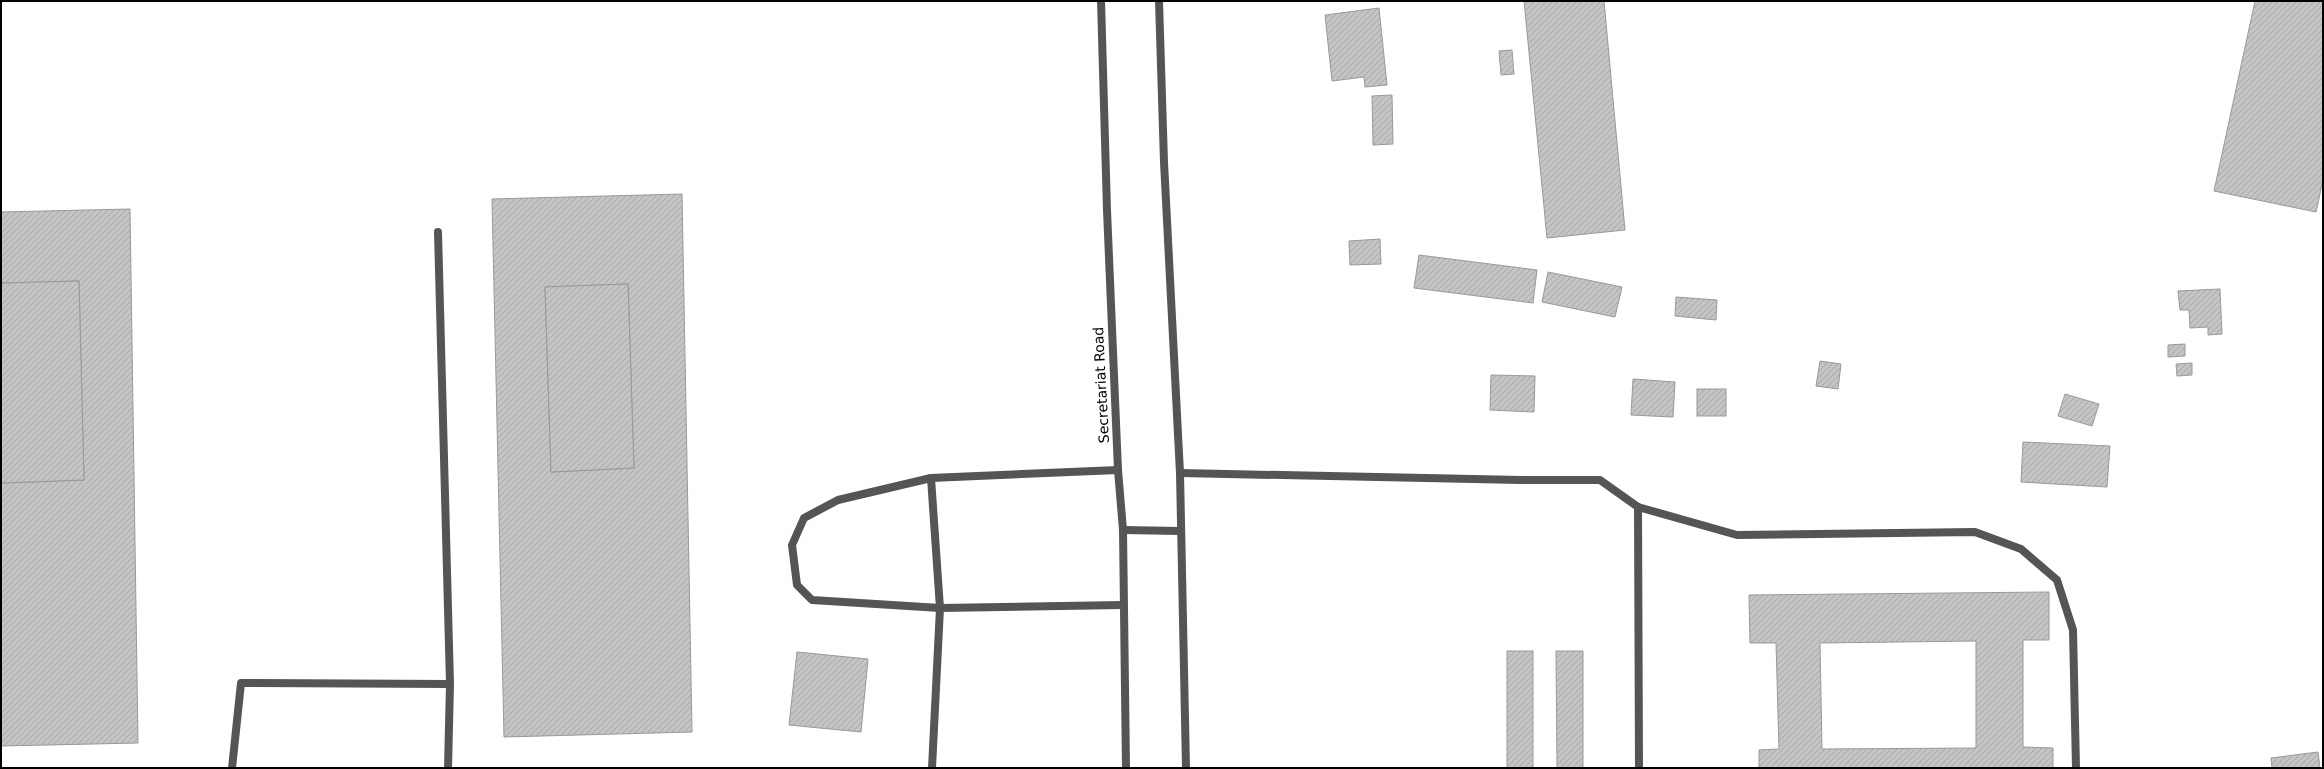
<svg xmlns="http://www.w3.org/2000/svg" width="2324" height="769" font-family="'DejaVu Sans',sans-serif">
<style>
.building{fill:url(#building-hatch);stroke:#999;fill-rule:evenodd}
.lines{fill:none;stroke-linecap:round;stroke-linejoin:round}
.lane{stroke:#555;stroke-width:8}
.street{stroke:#555;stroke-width:8}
.labels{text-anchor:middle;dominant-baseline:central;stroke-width:3;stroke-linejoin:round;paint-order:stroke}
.street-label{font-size:14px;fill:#000;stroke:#fff}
</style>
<defs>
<pattern id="building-hatch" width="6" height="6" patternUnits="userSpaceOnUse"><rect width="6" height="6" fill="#c4c4c4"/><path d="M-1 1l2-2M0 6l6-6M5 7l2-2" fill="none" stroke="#a7a7a7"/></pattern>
</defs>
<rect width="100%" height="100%" fill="#fff"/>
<!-- building -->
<g class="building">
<polygon points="1524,1 1604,1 1625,230 1547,238"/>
<polygon points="2255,1 2323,1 2323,180 2316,212 2214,191"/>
<polygon points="1379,8 1387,85 1365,87 1364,77 1332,81 1325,15"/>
<polygon points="1512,50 1514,74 1501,75 1499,51"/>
<polygon points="1392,95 1393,144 1373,145 1372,96"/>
<path d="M682,194L692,732L504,737L492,199ZM628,284L634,468L551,472L545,287Z"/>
<polygon points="130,209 138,743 1,746 1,483 84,480 79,281 1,283 1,212"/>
<polygon points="1380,239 1381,264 1350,265 1349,241"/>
<polygon points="1419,255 1537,270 1533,303 1414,288"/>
<polygon points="1548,272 1622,287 1615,317 1542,302"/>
<polygon points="79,281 84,480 1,483 1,283"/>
<polygon points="628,284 634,468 551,472 545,287"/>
<polygon points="2220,289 2222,334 2208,335 2208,327 2190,328 2189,310 2180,310 2178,291"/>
<polygon points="1676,297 1717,300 1716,320 1675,316"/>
<polygon points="2185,344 2185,356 2168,357 2168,345"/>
<polygon points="1820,361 1841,364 1838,389 1816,386"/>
<polygon points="2192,363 2192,375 2177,376 2176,364"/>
<polygon points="1491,375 1535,376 1534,412 1490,410"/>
<polygon points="1633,379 1675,382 1673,417 1631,415"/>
<rect x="1697" y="389" width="29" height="27"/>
<polygon points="2065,394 2099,404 2092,426 2058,416"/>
<polygon points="2023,442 2110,446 2107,487 2021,482"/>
<path d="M2049,592V640H2023V747L2053,748V768H1759V750L1779,749L1776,643H1750L1749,595ZM1976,641V748L1822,749L1820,643Z"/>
<rect x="1507" y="651" width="26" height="117"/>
<polygon points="1556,651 1583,651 1583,768 1557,768"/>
<polygon points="797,652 868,659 861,732 789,725"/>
<polygon points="2318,752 2320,768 2272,768 2271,758"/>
</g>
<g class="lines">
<!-- lane -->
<g class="lane">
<polyline points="438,232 450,684 448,768"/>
<polyline points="1118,470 931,478 838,500 804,518 792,545 797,585 812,600 940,608 1123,605"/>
<polyline points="1180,473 1521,480 1600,480 1638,507 1737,535 1975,532 2021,549 2057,580 2073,630 2076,768"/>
<polyline points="931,478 940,608 932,768"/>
<polyline points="1638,507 1639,768"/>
<polyline points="232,768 241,683 450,684"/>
</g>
<!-- street -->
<g class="street">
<polyline points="1101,1 1107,210 1118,470 1123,530 1126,768"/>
<polyline points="1159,1 1164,162 1180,473 1186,768"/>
<polyline points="1123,530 1180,531"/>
</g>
</g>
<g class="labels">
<!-- street labels -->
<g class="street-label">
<text transform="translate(1101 385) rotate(-93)">Secretariat Road</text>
</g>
</g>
<!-- border -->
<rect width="2324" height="769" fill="none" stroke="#000000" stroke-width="4"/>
</svg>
